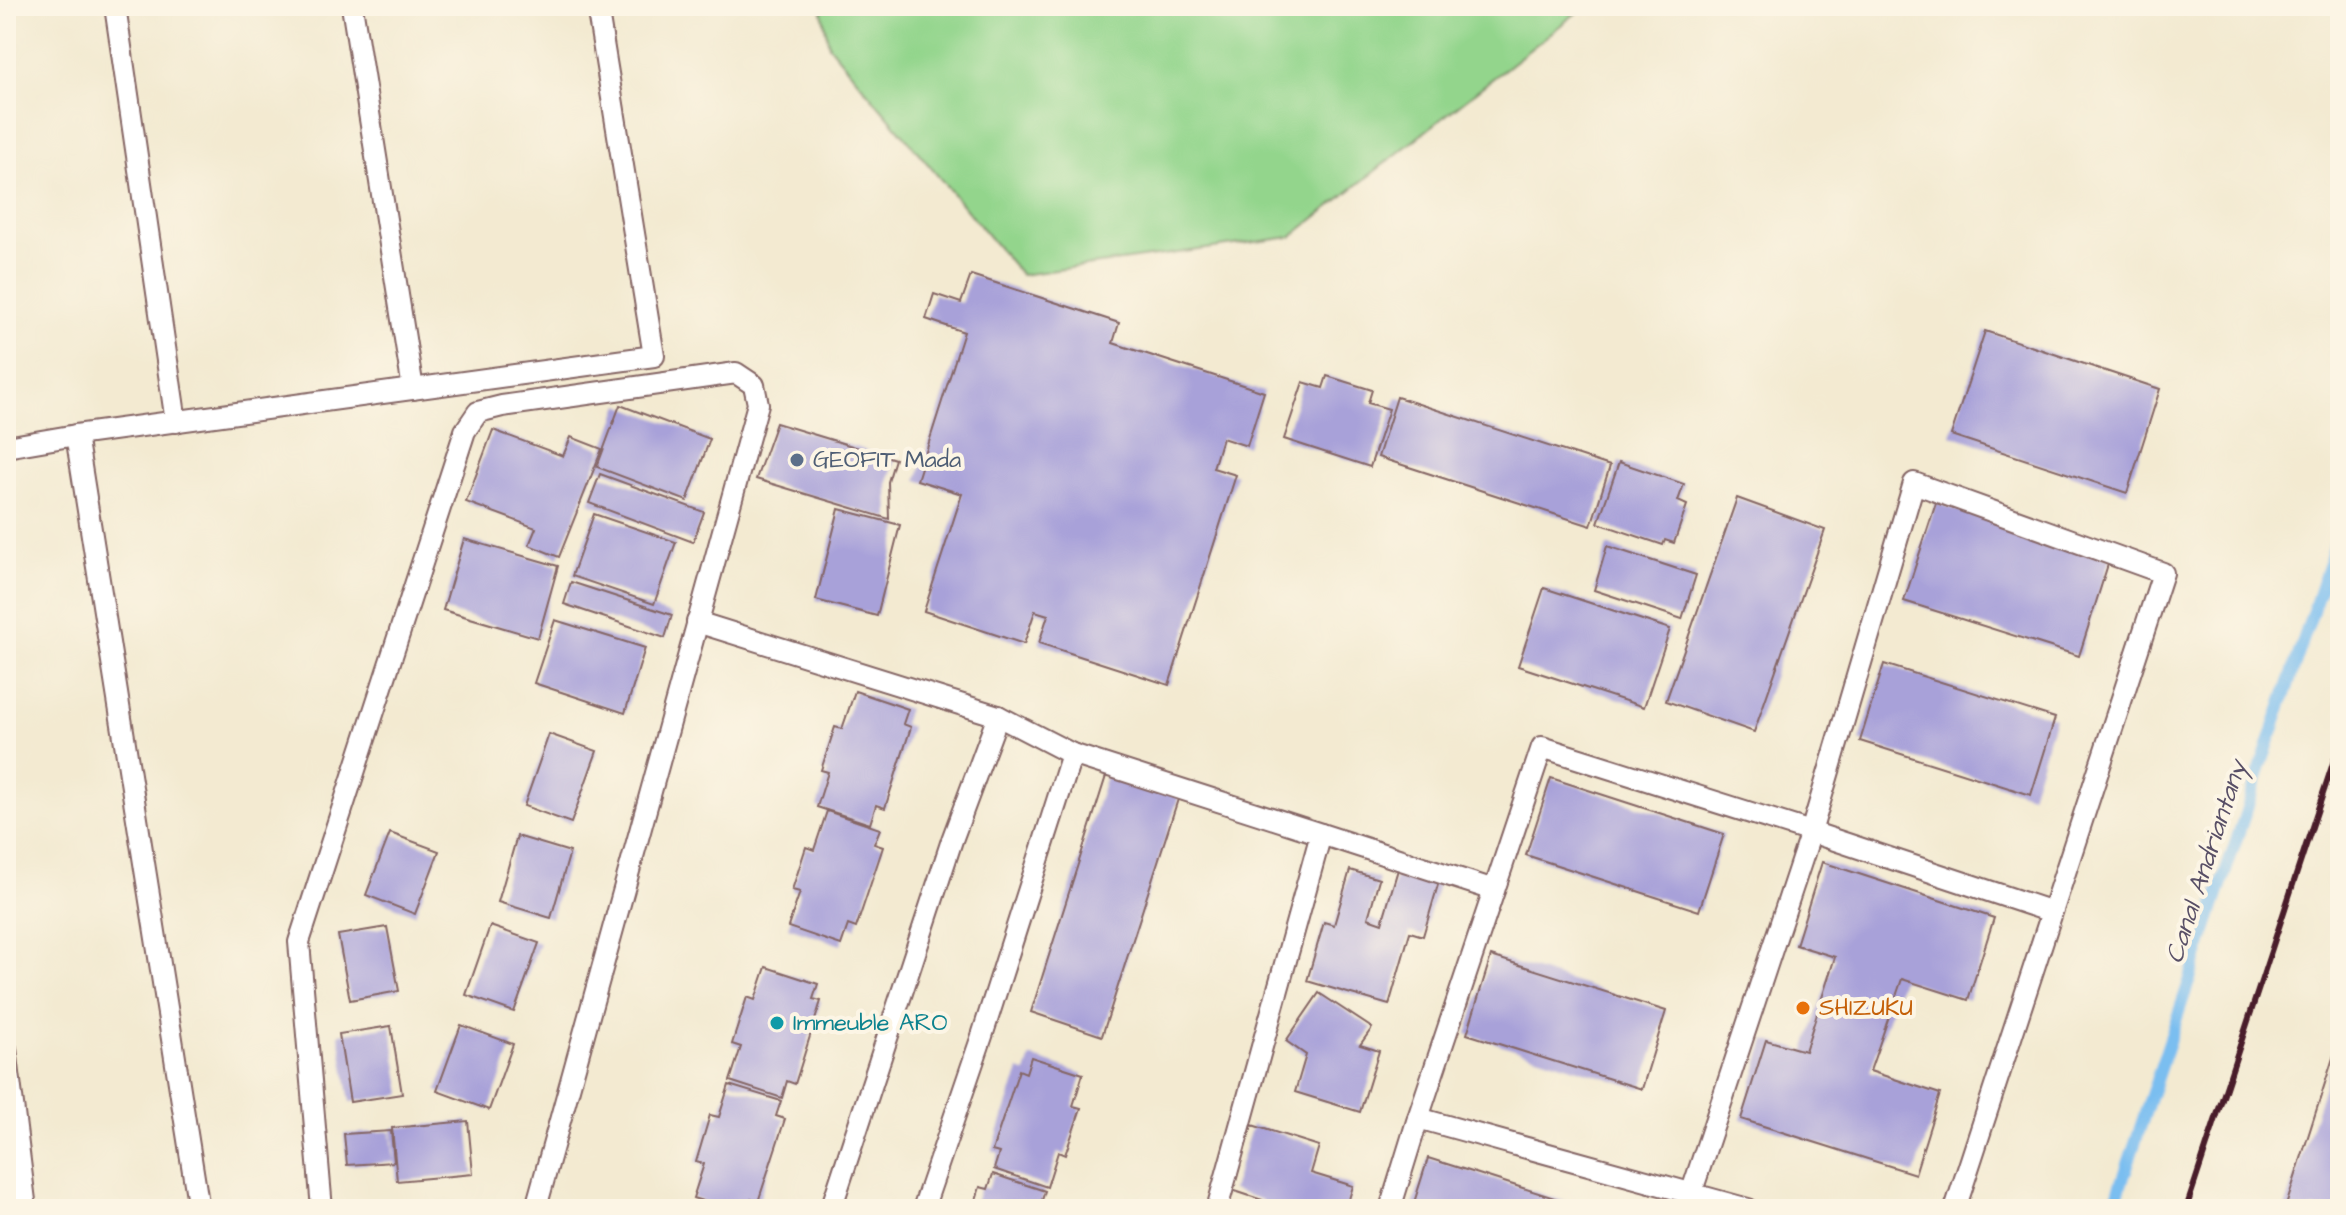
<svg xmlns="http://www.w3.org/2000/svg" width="2346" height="1215" font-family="'Architects Daughter',sans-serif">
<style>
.green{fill:#93d58c;stroke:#6e7a5c;stroke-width:2}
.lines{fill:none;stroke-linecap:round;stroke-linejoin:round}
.stream{stroke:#7abef0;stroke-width:12}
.building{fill:#a8a1d9}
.lane-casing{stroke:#856665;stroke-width:24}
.lane{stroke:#fff;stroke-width:20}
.rail{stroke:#4a1f2b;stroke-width:6}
.service-dot{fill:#5c6f8a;stroke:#fcf5e5;stroke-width:3}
.food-dot{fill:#e8710a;stroke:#fcf5e5;stroke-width:3}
.culture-dot{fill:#0f9aa8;stroke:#fcf5e5;stroke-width:3}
.labels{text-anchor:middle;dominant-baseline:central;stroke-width:8;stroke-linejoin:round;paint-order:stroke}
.service-label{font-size:24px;fill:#4e5e75;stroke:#fcf5e5;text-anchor:start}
.food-label{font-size:24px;fill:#c56008;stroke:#fcf5e5;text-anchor:start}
.culture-label{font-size:24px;fill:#0d838f;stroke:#fcf5e5;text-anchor:start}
.water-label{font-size:26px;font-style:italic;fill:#584f66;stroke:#fcf5e5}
</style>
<rect width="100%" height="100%" fill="#fcf5e5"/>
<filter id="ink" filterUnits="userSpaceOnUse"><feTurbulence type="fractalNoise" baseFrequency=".0125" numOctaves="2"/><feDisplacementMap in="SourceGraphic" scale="16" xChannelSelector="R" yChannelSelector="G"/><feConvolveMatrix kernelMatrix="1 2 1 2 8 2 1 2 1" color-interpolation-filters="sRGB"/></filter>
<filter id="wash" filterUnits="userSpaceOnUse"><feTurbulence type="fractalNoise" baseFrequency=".006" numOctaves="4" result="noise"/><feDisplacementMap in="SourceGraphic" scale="32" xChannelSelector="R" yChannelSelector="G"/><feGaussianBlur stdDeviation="1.8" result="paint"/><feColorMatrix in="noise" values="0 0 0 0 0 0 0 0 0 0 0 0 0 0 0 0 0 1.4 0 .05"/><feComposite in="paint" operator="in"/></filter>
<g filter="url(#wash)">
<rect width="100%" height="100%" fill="#f3ead1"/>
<!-- green -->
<polygon class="green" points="821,6 1585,6 1291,237 1021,275 829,46"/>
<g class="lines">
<!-- stream -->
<polyline class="stream" points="2113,1209 2340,530"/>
</g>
<g id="blocks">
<!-- building -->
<g class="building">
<polygon points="971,275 1119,323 1113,343 1264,392 1247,446 1222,438 1213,468 1236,475 1169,685 1039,643 1048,615 1035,611 1024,644 924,611 962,494 917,480 964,332 926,319 934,294 961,303"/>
<polygon points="1985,331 2160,389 2127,493 1951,435"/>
<polygon points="1327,376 1372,390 1368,403 1389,409 1370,467 1284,439 1303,382 1323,388"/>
<polygon points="1397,397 1610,466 1591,526 1378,457"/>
<polygon points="620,405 710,439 687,501 597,467"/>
<polygon points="776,423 895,459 888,482 889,519 756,479"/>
<polygon points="493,430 563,456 571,437 602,449 559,557 529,545 536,528 466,502"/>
<polygon points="1619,462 1684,484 1678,501 1687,505 1674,543 1665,540 1663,545 1598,523"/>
<polygon points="600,474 704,512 693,542 589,503"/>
<polygon points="1737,498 1825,530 1754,732 1666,701"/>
<polygon points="1936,503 2110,558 2079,656 1904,601"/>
<polygon points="839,509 900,525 877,616 816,600"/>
<polygon points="594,514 676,542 654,604 572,576"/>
<polygon points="464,539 558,566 538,638 443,610"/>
<polygon points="1607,546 1696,575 1682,619 1594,590"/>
<polygon points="571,582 672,615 665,638 564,604"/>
<polygon points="1544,588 1670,629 1644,707 1518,666"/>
<polygon points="555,620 645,648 625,713 534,683"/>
<polygon points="1884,664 2055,718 2031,795 1860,741"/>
<polygon points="855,691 908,709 903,724 911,727 885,808 876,805 870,824 817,807 828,772 821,770 835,727 842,729"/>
<polygon points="549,734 597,751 571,823 524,806"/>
<polygon points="1107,773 1179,796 1102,1036 1031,1012"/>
<polygon points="1551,778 1724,834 1699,911 1526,855"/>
<polygon points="827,811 880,829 874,844 883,847 856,928 848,925 841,945 788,927 800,892 792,890 806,847 814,850"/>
<polygon points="390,833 439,851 415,914 366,895"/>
<polygon points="517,836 570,852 551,918 498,902"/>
<polygon points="1822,862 1994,918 1968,1000 1902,979 1870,1071 1940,1094 1915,1174 1741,1119 1766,1040 1805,1051 1835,957 1796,945"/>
<polygon points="1399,866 1440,878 1423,936 1410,932 1389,1005 1307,981 1324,922 1334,925 1350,870 1379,879 1368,918 1382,923"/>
<polygon points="490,926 539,943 514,1012 466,995"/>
<polygon points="387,927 399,991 350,1000 338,935"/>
<polygon points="1491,956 1666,1011 1642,1089 1467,1034"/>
<polygon points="766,967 818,984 813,999 821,1001 795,1084 787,1081 782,1098 730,1081 741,1047 732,1044 747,997 755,1000"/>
<polygon points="1319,993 1372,1028 1360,1045 1379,1051 1360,1112 1295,1092 1306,1055 1286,1041"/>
<polygon points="461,1025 513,1044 489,1110 437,1091"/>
<polygon points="391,1026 402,1094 350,1102 339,1034"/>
<polygon points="2339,1039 2340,1209 2285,1209"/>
<polygon points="1031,1057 1083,1074 1073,1106 1081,1108 1065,1155 1058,1152 1047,1187 994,1169 999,1153 992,1151 1019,1070 1026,1073"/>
<polygon points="729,1085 781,1101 776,1116 785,1119 758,1202 751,1199 747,1209 728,1209 693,1198 704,1164 696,1162 710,1115 719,1117"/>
<polygon points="468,1121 473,1174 397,1181 392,1128"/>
<polygon points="1252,1125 1319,1146 1311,1173 1353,1186 1346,1209 1260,1209 1262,1200 1232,1190"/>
<polygon points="391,1131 394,1162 347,1165 344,1134"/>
<polygon points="1428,1158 1586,1208 1585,1209 1412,1209"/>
<polygon points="993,1174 1045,1191 1039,1209 973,1209 980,1187 988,1189"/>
</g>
</g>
</g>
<g filter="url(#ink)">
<use href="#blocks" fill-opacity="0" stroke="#856665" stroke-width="2"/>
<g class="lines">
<!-- lane casing -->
<g class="lane-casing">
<g id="lane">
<polyline points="115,6 176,422"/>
<polyline points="352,6 413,389"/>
<polyline points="76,435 199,1209"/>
<polyline points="6,447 76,435 654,356 597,6"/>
<polyline points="697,622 998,716 1072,754 1321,834 1217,1209"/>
<polyline points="1321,834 1494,890"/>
<polyline points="6,1049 26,1209"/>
<polyline points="1418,1118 1748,1209"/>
<polyline points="322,1209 299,942 465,431 478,412 502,406 736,373 754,385 758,404 537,1204 532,1209"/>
<polyline points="831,1209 952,840 998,716"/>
<polyline points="923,1209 982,1036 1072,754"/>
<polyline points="1390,1209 1418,1118 1542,747 1811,832 1686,1209"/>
<polyline points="1955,1209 2163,573 1914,483 1811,832 2052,912"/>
</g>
</g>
<!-- lane -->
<use href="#lane" class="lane"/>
<!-- rail -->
<polyline class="rail" points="2186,1209 2340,742"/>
</g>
</g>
<!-- markers -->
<circle class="service-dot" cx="797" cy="460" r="8"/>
<circle class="food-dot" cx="1803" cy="1008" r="8"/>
<circle class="culture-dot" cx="777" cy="1023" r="8"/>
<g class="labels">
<!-- service labels -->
<g class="service-label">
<text x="813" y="460">GEOFIT Mada</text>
</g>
<!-- food labels -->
<g class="food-label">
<text x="1819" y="1008">SHIZUKU</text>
</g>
<!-- culture labels -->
<g class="culture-label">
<text x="793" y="1023">Immeuble ARO</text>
</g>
<!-- water labels -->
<g class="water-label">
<text transform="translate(2206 862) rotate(-72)">Canal Andriantany</text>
</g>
</g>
<!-- margin -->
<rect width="2346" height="1215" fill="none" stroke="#fcf5e5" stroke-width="32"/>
</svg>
